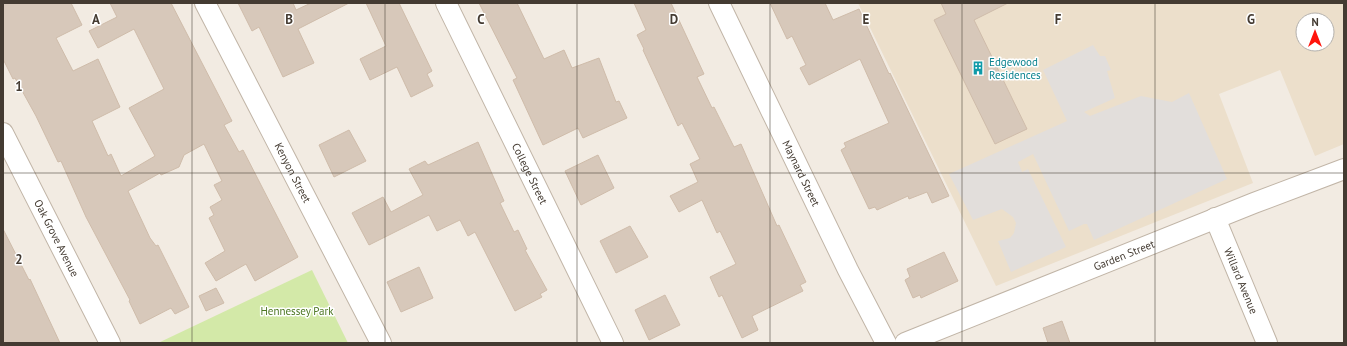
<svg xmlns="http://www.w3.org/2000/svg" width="1347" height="346" font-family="'PT Sans',sans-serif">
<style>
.education{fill:#ecdfcb;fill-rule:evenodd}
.green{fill:#d3e9a8}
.parking{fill:#e2dedb}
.building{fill:#d7c8ba;stroke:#cfbcaa}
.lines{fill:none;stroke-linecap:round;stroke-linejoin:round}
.minor-casing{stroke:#c1b5a7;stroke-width:22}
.minor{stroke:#fff;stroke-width:20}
.grid{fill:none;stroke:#443b32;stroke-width:1;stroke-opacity:0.55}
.labels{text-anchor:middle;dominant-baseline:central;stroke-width:3;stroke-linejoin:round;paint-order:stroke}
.culture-label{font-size:11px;fill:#0d838f;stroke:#fff;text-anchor:start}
.street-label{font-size:11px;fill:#443b32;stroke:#fff}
.park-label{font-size:11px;fill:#4d7723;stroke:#fff}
.grid-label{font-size:13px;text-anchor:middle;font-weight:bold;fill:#443b32;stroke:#fff;stroke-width:3;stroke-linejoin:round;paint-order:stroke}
</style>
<rect width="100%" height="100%" fill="#f2ebe2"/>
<!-- education -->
<path class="education" d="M858,3H1344V144L1315,156L1280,70L1219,94L1253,183L996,286ZM1303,20H1327V44H1303Z"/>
<!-- green -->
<polygon class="green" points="312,270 348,343 158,343"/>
<!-- parking -->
<polygon class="parking" points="1093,45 1100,56 1105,56 1111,70 1107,71 1115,98 1084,112 1090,116 1141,96 1172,102 1189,93 1227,179 1094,240 1087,224 1084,224 1069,231 1033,154 1018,162 1022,172 1028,169 1066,247 1011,272 998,241 1010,238 1014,233 1016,223 1013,217 1002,209 973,220 949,174 1067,121 1043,70"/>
<!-- building -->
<g class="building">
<polygon points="3,3 71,3 82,25 56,38 73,71 98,59 120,107 92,121 108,156 111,154 121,176 155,156 129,108 164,89 134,29 98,48 89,31 117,17 110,3 171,3 232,121 224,125 239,152 243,150 298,257 255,281 246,264 216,281 205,263 225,251 209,218 214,215 210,207 222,200 214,185 222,181 204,144 184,155 179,167 161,175 160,173 128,191 150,238 156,246 158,245 189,307 175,314 171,308 140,324 129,301 130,300 86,217 61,161 58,162 36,116 15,78 13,79 3,59"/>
<polygon points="238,3 293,3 296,10 311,3 349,3 298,29 314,63 283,77 259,27 252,31"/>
<polygon points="366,3 399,3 432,71 427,74 433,86 411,97 397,67 370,80 360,59 386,46"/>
<polygon points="479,3 517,3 544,59 564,50 572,68 599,58 616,102 619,101 627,118 583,138 578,128 543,145 513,80 517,78"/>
<polygon points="634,3 671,3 704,74 697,77 712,108 714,107 734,147 741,144 777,226 779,225 806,282 800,285 803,291 752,316 758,330 742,338 722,295 719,297 710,277 736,264 720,231 717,233 702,200 679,212 670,196 698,182 690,164 700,159 682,123 678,126 643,50 644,49 637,35 646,30"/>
<polygon points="770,3 825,3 833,20 859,9 889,74 890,73 949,196 932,203 927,192 909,199 908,196 877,210 875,207 869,209 841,150 846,147 844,143 889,123 860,59 809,85 800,68 806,65 792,36 787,39"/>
<polygon points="941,3 1008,3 974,20 1027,129 995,144 934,20 946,14"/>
<polygon points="349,130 366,161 334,177 319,145"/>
<polygon points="478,142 504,201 500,203 514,232 518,230 527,249 525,250 547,290 540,294 542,297 515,311 475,232 468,236 460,220 437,231 429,215 369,245 352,213 383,197 391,212 423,195 409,169 425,161 428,165"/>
<polygon points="598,155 614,188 581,205 565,171"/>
<polygon points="630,226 648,257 616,273 600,241"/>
<polygon points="3,229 29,280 30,279 60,343 3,343"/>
<polygon points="944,252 958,281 921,298 920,295 913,298 905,280 910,277 907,269"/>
<polygon points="419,267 433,298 401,312 387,282"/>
<polygon points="216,288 224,303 206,311 199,296"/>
<polygon points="665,295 680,325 649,340 635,310"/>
<polygon points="1062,321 1070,343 1048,343 1043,328"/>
</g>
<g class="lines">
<!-- minor casing -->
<g class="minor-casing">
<g id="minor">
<path id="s1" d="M205,3L381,343"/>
<path id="s2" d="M446,3L613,343"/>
<path id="s3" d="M719,3L848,270L886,343"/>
<path id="s4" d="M3,133L110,343"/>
<path id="s5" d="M1215,218L1267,343"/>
<path id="s6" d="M905,343L1254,203L1344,169"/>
</g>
</g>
<!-- minor -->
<use href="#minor" class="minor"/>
</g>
<!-- grid -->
<path class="grid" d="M192,3V343M385,3V343M577,3V343M770,3V343M962,3V343M1155,3V343M3,173H1344"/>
<!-- icons -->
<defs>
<g id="building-bare" transform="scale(1.08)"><path d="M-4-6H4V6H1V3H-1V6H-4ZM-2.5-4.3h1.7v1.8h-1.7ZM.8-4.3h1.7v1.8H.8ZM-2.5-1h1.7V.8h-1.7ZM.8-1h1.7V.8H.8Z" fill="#0f9aa8" stroke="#fff" stroke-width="2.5" paint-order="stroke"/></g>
</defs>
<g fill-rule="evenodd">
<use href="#building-bare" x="978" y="68"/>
</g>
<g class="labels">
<!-- culture labels -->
<g class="culture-label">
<text x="989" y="62">Edgewood<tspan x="989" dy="13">Residences</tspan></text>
</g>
<!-- street labels -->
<g class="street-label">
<text stroke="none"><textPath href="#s1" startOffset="191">Kenyon Street</textPath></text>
<text stroke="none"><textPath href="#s2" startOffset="190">College Street</textPath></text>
<text stroke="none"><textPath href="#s3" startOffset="189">Maynard Street</textPath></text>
<text stroke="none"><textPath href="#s4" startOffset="118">Oak Grove Avenue</textPath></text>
<text stroke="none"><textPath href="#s6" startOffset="236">Garden Street</textPath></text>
<text stroke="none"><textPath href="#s5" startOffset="68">Willard Avenue</textPath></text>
</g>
<!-- park labels -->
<g class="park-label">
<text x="297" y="311">Hennessey Park</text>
</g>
</g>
<g class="grid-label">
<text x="96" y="24">A</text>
<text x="289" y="24">B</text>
<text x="481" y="24">C</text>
<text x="674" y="24">D</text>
<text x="866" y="24">E</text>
<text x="1058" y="24">F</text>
<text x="1251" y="24">G</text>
<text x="19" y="91">1</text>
<text x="19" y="264">2</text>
</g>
<!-- border -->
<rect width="1347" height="346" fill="none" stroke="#443b32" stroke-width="8"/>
<!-- north arrow -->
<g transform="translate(1315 32)"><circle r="19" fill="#ffffff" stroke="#b4b1ad"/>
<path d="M0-3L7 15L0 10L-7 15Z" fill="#ff140c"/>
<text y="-6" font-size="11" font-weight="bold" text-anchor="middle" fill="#443b32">N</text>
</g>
</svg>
